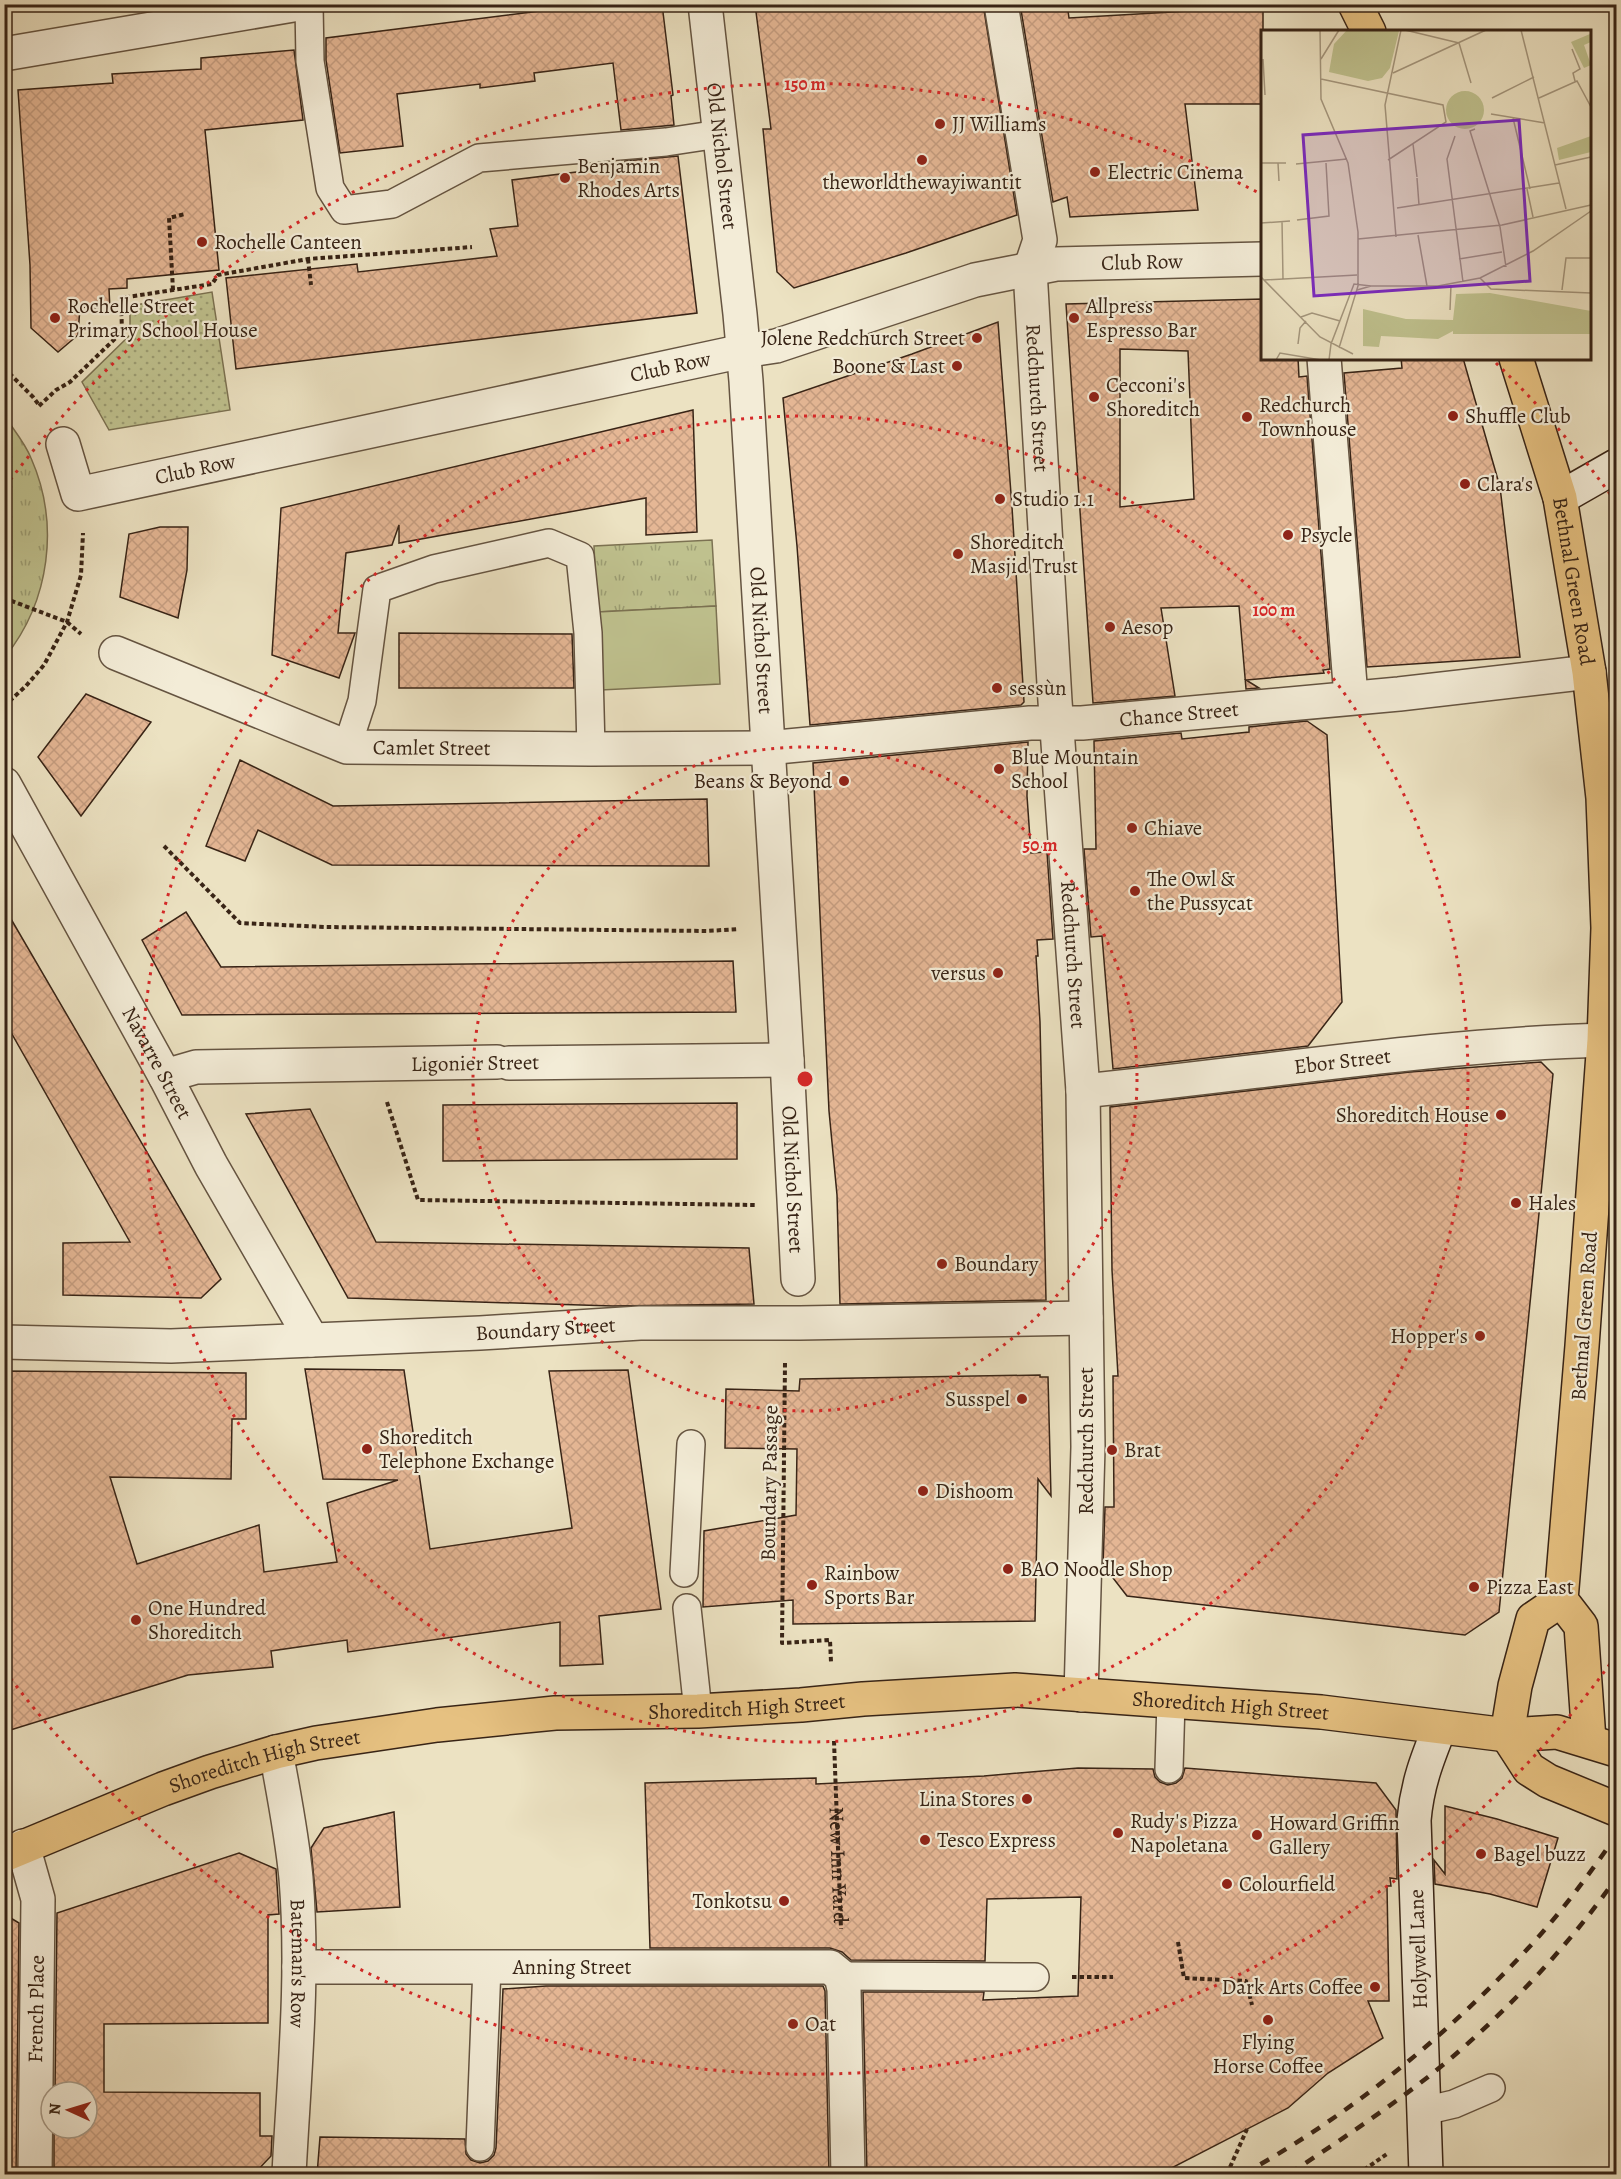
<svg xmlns="http://www.w3.org/2000/svg" width="1621" height="2179" font-family="Alegreya,serif">
<style>
.grass{fill:url(#grass-dots);stroke:#7c7252;stroke-width:1.5}
.park{fill:url(#park-tufts);stroke:#7c7252;stroke-width:1.5}
.pitch{fill:#bfc18e;stroke:#7c7252;stroke-width:1.5}
.building{fill:url(#building-cross-hatch);stroke:#382416;stroke-width:1.5;fill-rule:evenodd}
.lines{fill:none;stroke-linecap:round;stroke-linejoin:round}
.lane-casing{stroke:#655441;stroke-width:30}
.street-casing{stroke:#655441;stroke-width:36}
.secondary-casing{stroke:#382416;stroke-width:36}
.primary-casing{stroke:#382416;stroke-width:36}
.highway-casing{stroke:#382416;stroke-width:36}
.path{stroke:#382416;stroke-width:4;stroke-dasharray:4.5 3;stroke-linecap:butt}
.lane{stroke:#f3ecd7;stroke-width:27}
.street{stroke:#f3ecd7;stroke-width:33}
.secondary{stroke:#f3ecd7;stroke-width:33}
.primary{stroke:#e6c181;stroke-width:33}
.highway{stroke:#e6c181;stroke-width:33}
.rail{stroke:#382416;stroke-width:4.5;stroke-dasharray:10 10;stroke-linecap:butt}
.ring{fill:none;stroke:#d62828;stroke-width:3;stroke-dasharray:3 6}
.poi-dot{fill:#8f2418;stroke:#f3ecd7;stroke-width:2}
.labels{text-anchor:middle;dominant-baseline:central;stroke-width:4.5;stroke-linejoin:round;paint-order:stroke}
.poi-label{font-size:21px;fill:#382416;stroke:#f3ecd7;text-anchor:start}
.street-label{font-size:21px;fill:#382416;stroke:#f3ecd7}
.inset-road{fill:none;stroke:#a4967d;stroke-width:1.5}
.view{fill:#7b2cbf;fill-opacity:0.15;stroke:#7b2cbf;stroke-width:3}
.inset-edge{fill:none;stroke:#382416;stroke-width:3}
.centre{fill:#d62828;stroke:#f3ecd7;stroke-width:3}
.ring-label{font-size:18px;text-anchor:middle;font-weight:bold;fill:#d62828;stroke:#f3ecd7;stroke-width:4.5;stroke-linejoin:round;paint-order:stroke}
</style>
<defs>
<pattern id="grass-dots" width="8" height="8" patternUnits="userSpaceOnUse" patternTransform="scale(1.5)"><rect width="8" height="8" fill="#bfc18e"/><path d="M2 2h.1M6 6h.1" fill="none" stroke="#9c9d73" stroke-width="1.8" stroke-linecap="round"/></pattern>
<pattern id="park-tufts" width="24" height="20" patternUnits="userSpaceOnUse" patternTransform="scale(1.5)"><rect width="24" height="20" fill="#bfc18e"/><path d="M3 7l-1-3M5 7V3M7 7l1-3M15 17l-1-3M17 17v-4M19 17l1-3" fill="none" stroke="#9c9d73"/></pattern>
<pattern id="building-cross-hatch" width="8" height="8" patternUnits="userSpaceOnUse" patternTransform="scale(1.5)"><rect width="8" height="8" fill="#e5b795"/><path d="M0 0l8 8M0 8l8-8" fill="none" stroke="#c59d80"/></pattern>
</defs>
<rect width="100%" height="100%" fill="#ece2c2"/>
<filter id="stains"><feTurbulence type="fractalNoise" baseFrequency=".00333" numOctaves="4"/><feColorMatrix values="0 0 0 0 .2 0 0 0 0 .09 0 0 0 0 .02 0 0 0 .5 -.17"/></filter>
<radialGradient id="worn" r=".72"><stop offset=".6" stop-color="#630" stop-opacity="0"/><stop offset="1" stop-color="#630" stop-opacity=".3"/></radialGradient>
<!-- grass -->
<polygon class="grass" points="212,292 230,410 109,430 82,382 130,335 130,306"/>
<!-- park -->
<g class="park">
<path d="M4,415C13,429 25,443 31,458C60,524 50,601 5,657Z"/>
<polygon points="712,540 716,606 597,612 594,546"/>
</g>
<!-- pitch -->
<polygon class="pitch" points="716,606 720,684 601,690 597,612"/>
<!-- building -->
<g class="building">
<polygon points="596,4 662,4 673,95 671,96 674,125 621,130 613,63 534,73 535,81 480,88 480,84 397,94 403,146 340,153 326,60 326,38"/>
<polygon points="755,4 983,4 1017,215 906,253 794,288 777,272 763,129 771,129"/>
<polygon points="1020,4 1067,4 1069,18 1206,10 1203,4 1263,4 1263,104 1185,104 1198,210 1070,217 1067,197 1053,202"/>
<polygon points="294,50 303,120 205,130 219,270 127,279 127,288 109,289 110,309 80,307 78,335 58,352 31,328 30,265 18,90 113,83 112,74 201,69 201,58"/>
<polygon points="678,156 697,313 236,369 226,278 357,264 358,272 497,256 490,229 518,226 512,180 625,166 625,161"/>
<path d="M1263,299V358H1298L1299,377L1307,376L1330,669L1323,670L1324,673L1246,680L1259,688L1246,689L1239,606L1161,608L1175,696L1093,703L1066,304ZM1120,349L1188,351L1194,499L1120,507Z"/>
<polygon points="998,322 1012,507 1024,702 1021,705 810,725 797,546 783,398 912,354"/>
<polygon points="1401,358 1463,358 1500,487 1520,657 1367,667 1344,373 1402,368"/>
<polygon points="693,410 697,532 646,535 646,498 399,543 399,525 392,545 346,553 338,633 355,633 339,678 272,655 281,508"/>
<polygon points="160,527 188,527 187,570 178,618 120,597 129,534"/>
<polygon points="399,633 572,634 574,688 399,688"/>
<polygon points="86,694 151,722 81,816 38,757"/>
<polygon points="1307,721 1327,735 1342,1002 1308,1046 1113,1069 1102,936 1091,937 1084,849 1096,849 1094,741 1181,733 1182,739 1249,732 1249,727"/>
<polygon points="1028,742 1027,796 1031,853 1047,852 1053,939 1037,940 1038,956 1036,956 1040,1022 1046,1300 840,1304 837,1195 829,1111 813,763"/>
<polygon points="240,760 333,806 707,799 709,866 332,865 258,830 245,861 206,846"/>
<polygon points="4,907 221,1279 201,1298 63,1295 63,1243 130,1242 4,1020"/>
<polygon points="186,912 221,967 733,961 736,1012 182,1015 142,940"/>
<polygon points="1541,1062 1553,1074 1499,1612 1465,1635 1127,1596 1103,1565 1105,1507 1114,1507 1113,1376 1118,1376 1112,1270 1110,1107 1410,1072"/>
<polygon points="737,1103 737,1159 443,1161 443,1105"/>
<polygon points="310,1109 376,1242 749,1248 754,1304 613,1306 348,1298 246,1114"/>
<polygon points="305,1369 404,1370 430,1549 572,1528 549,1371 628,1370 661,1609 599,1616 603,1664 560,1666 560,1622 348,1652 347,1640 271,1651 273,1667 188,1675 4,1732 4,1371 246,1373 246,1419 232,1419 231,1479 110,1477 137,1564 259,1525 264,1572 337,1562 327,1503 398,1480 323,1479"/>
<polygon points="1040,1375 1040,1377 1048,1377 1051,1496 1038,1479 1035,1621 793,1624 793,1600 703,1607 704,1531 796,1515 797,1449 725,1448 726,1389 799,1391 800,1379"/>
<polygon points="1078,1768 1153,1769 1155,1777 1160,1782 1168,1785 1176,1783 1182,1778 1185,1768 1376,1783 1396,1810 1397,1879 1390,1878 1391,1886 1387,1886 1389,2001 1368,2001 1383,2038 1328,2073 1288,2108 1158,2175 867,2175 863,1992 984,1992 983,2000 1078,1996 1081,1897 987,1899 985,1961 851,1960 842,1952 830,1948 650,1948 645,1783 816,1778 816,1784 984,1776"/>
<polygon points="1445,1806 1497,1819 1558,1838 1537,1907 1490,1894 1435,1884 1434,1860 1445,1874"/>
<polygon points="394,1812 400,1907 317,1912 311,1848 324,1828"/>
<polygon points="239,1853 276,1869 279,1914 268,1915 268,2023 104,2024 104,2092 260,2093 260,2136 272,2136 271,2156 253,2175 54,2175 54,2128 87,2128 87,2092 55,2092 57,1913"/>
<polygon points="4,1914 19,1923 16,2175 4,2175"/>
<polygon points="546,1986 823,1986 825,1991 829,2175 317,2175 320,2137 465,2139 466,2154 471,2160 480,2163 488,2161 494,2155 496,2148 503,1989"/>
</g>
<g class="lines">
<!-- lane casing -->
<g class="lane-casing">
<g id="lane">
<polyline points="309,4 310,61 330,188 344,210 392,204 479,158 666,142 719,134"/>
<polyline points="347,747 362,701 377,589 434,569 549,543 580,556 588,633 591,749"/>
<polyline points="684,1573 691,1444"/>
<polyline points="687,1608 698,1711"/>
<polyline points="1169,1769 1171,1701"/>
<polyline points="841,1976 1035,1977"/>
<polyline points="1424,2111 1454,2104 1491,2088"/>
<polyline points="480,2147 487,1966"/>
</g>
</g>
<!-- street casing -->
<g class="street-casing">
<g id="street">
<path id="s2" d="M705,4L740,314L746,381L787,1060L798,1279"/>
<path id="s3" d="M1001,4L1040,240L1030,270L1055,701L1083,1091L1088,1447L1081,1695"/>
<polyline points="4,54 299,4"/>
<polyline points="1324,358 1351,697"/>
<path id="s4" d="M63,444L78,494L743,351L776,346L975,280L1056,264L1262,259"/>
<path id="s5" d="M116,653L347,747L591,749L767,748L1030,723H1082L1399,694L1589,672"/>
<path id="s6" d="M4,784L165,1076L211,1165L312,1340"/>
<polyline points="509,1063 787,1060"/>
<polyline points="165,1076 196,1067 497,1062"/>
<path id="s7" d="M1083,1091C1256,1074 1429,1045 1604,1040"/>
<path id="s8" d="M4,1342L171,1346L480,1333L640,1323H800L1086,1318"/>
<path id="s9" d="M276,1752C284,1794 292,1836 296,1878C304,1977 294,2076 289,2174"/>
<polyline points="23,1846 38,1899 35,2174"/>
<path id="s10" d="M299,1967H830L841,1976L844,1989L848,2174"/>
</g>
</g>
<!-- secondary casing -->
<g class="secondary-casing">
<g id="secondary">
<polyline points="1560,498 1616,466"/>
<path d="M1426,2174L1414,1820C1417,1785 1427,1759 1440,1727"/>
</g>
</g>
<!-- primary casing -->
<g class="primary-casing">
<g id="primary">
<polyline points="1355,4 1369,32"/>
<path id="s11" d="M1516,358L1560,498L1589,672L1603,798L1608,928L1604,1040L1582,1346L1561,1600L1581,1626L1589,1740"/>
<polyline points="1561,1600 1533,1619 1515,1686 1507,1735 1529,1769 1548,1781 1616,1809"/>
</g>
</g>
<!-- highway casing -->
<g class="highway-casing">
<g id="highway">
<path id="s12" d="M4,1855L163,1789L210,1772L276,1752L316,1743L437,1725L555,1713L698,1711L801,1705L863,1699L1015,1690L1321,1712L1507,1735L1557,1732L1616,1750"/>
</g>
</g>
<!-- path -->
<g class="path">
<polyline points="308,259 311,285"/>
<polyline points="173,290 169,218 185,214"/>
<polyline points="4,368 33,397 39,405"/>
<polyline points="39,406 56,390 70,382 122,332 121,298 212,284 218,275 308,259 472,247"/>
<polyline points="4,510 8,547 4,569"/>
<polyline points="4,598 67,622 81,634"/>
<polyline points="4,706 26,686 44,665 67,622 81,575 83,533"/>
<polyline points="164,846 240,923 326,927 707,931 739,929"/>
<polyline points="387,1102 418,1200 755,1205"/>
<polyline points="785,1363 782,1643 830,1640 831,1662"/>
<path id="s1" d="M834,1741L841,1929"/>
<polyline points="1178,1942 1184,1978 1246,1981 1252,2005"/>
<polyline points="1072,1977 1113,1977"/>
<polyline points="1227,2174 1247,2129"/>
<polyline points="1358,2174 1387,2154"/>
</g>
<!-- lane -->
<use href="#lane" class="lane"/>
<!-- street -->
<use href="#street" class="street"/>
<!-- secondary -->
<use href="#secondary" class="secondary"/>
<!-- primary -->
<use href="#primary" class="primary"/>
<!-- highway -->
<use href="#highway" class="highway"/>
<!-- rail -->
<g class="rail">
<path d="M1243,2174C1351,2115 1449,2034 1533,1943C1563,1910 1590,1873 1616,1836"/>
<path d="M1289,2174C1336,2143 1383,2112 1428,2077C1494,2025 1568,1948 1616,1878"/>
</g>
</g>
<!-- distance rings -->
<g class="ring">
<circle cx="805" cy="1079" r="332"/>
<circle cx="805" cy="1079" r="663"/>
<path d="M1615 1657A995 995 0 0 1 5 1671M5 487A995 995 0 0 1 1257 192M1496 363A995 995 0 0 1 1615 501"/>
</g>
<!-- markers -->
<g class="poi-dot">
<circle cx="940" cy="124" r="6"/>
<circle cx="922" cy="160" r="6"/>
<circle cx="1095" cy="172" r="6"/>
<circle cx="565" cy="178" r="6"/>
<circle cx="202" cy="242" r="6"/>
<circle cx="55" cy="318" r="6"/>
<circle cx="1074" cy="318" r="6"/>
<circle cx="977" cy="338" r="6"/>
<circle cx="957" cy="366" r="6"/>
<circle cx="1094" cy="397" r="6"/>
<circle cx="1453" cy="416" r="6"/>
<circle cx="1247" cy="417" r="6"/>
<circle cx="1465" cy="484" r="6"/>
<circle cx="1000" cy="499" r="6"/>
<circle cx="1288" cy="535" r="6"/>
<circle cx="958" cy="554" r="6"/>
<circle cx="1110" cy="627" r="6"/>
<circle cx="997" cy="688" r="6"/>
<circle cx="999" cy="769" r="6"/>
<circle cx="844" cy="781" r="6"/>
<circle cx="1132" cy="828" r="6"/>
<circle cx="1135" cy="891" r="6"/>
<circle cx="998" cy="973" r="6"/>
<circle cx="1501" cy="1115" r="6"/>
<circle cx="1516" cy="1203" r="6"/>
<circle cx="942" cy="1264" r="6"/>
<circle cx="1480" cy="1336" r="6"/>
<circle cx="1022" cy="1399" r="6"/>
<circle cx="367" cy="1449" r="6"/>
<circle cx="1112" cy="1450" r="6"/>
<circle cx="923" cy="1491" r="6"/>
<circle cx="1008" cy="1569" r="6"/>
<circle cx="812" cy="1585" r="6"/>
<circle cx="1474" cy="1587" r="6"/>
<circle cx="136" cy="1620" r="6"/>
<circle cx="1027" cy="1799" r="6"/>
<circle cx="1118" cy="1833" r="6"/>
<circle cx="1257" cy="1835" r="6"/>
<circle cx="925" cy="1840" r="6"/>
<circle cx="1481" cy="1854" r="6"/>
<circle cx="1227" cy="1884" r="6"/>
<circle cx="784" cy="1901" r="6"/>
<circle cx="1375" cy="1987" r="6"/>
<circle cx="1268" cy="2020" r="6"/>
<circle cx="793" cy="2024" r="6"/>
</g>
<g class="labels">
<!-- poi labels -->
<g class="poi-label">
<text x="952" y="124">JJ Williams</text>
<text x="577" y="166">Benjamin<tspan x="577" dy="24">Rhodes Arts</tspan></text>
<text x="1107" y="172">Electric Cinema</text>
<text x="922" y="182" text-anchor="middle">theworldthewayiwantit</text>
<text x="214" y="242">Rochelle Canteen</text>
<text x="67" y="306">Rochelle Street<tspan x="67" dy="24">Primary School House</tspan></text>
<text x="1086" y="306">Allpress<tspan x="1086" dy="24">Espresso Bar</tspan></text>
<text x="965" y="338" text-anchor="end">Jolene Redchurch Street</text>
<text x="945" y="366" text-anchor="end">Boone &amp; Last</text>
<text x="1106" y="385">Cecconi's<tspan x="1106" dy="24">Shoreditch</tspan></text>
<text x="1259" y="405">Redchurch<tspan x="1259" dy="24">Townhouse</tspan></text>
<text x="1465" y="416">Shuffle Club</text>
<text x="1477" y="484">Clara's</text>
<text x="1012" y="499">Studio 1.1</text>
<text x="1300" y="535">Psycle</text>
<text x="970" y="542">Shoreditch<tspan x="970" dy="24">Masjid Trust</tspan></text>
<text x="1122" y="627">Aesop</text>
<text x="1009" y="688">sessùn</text>
<text x="1011" y="757">Blue Mountain<tspan x="1011" dy="24">School</tspan></text>
<text x="832" y="781" text-anchor="end">Beans &amp; Beyond</text>
<text x="1144" y="828">Chiave</text>
<text x="1147" y="879">The Owl &amp;<tspan x="1147" dy="24">the Pussycat</tspan></text>
<text x="986" y="973" text-anchor="end">versus</text>
<text x="1489" y="1115" text-anchor="end">Shoreditch House</text>
<text x="1528" y="1203">Hales</text>
<text x="954" y="1264">Boundary</text>
<text x="1468" y="1336" text-anchor="end">Hopper's</text>
<text x="1010" y="1399" text-anchor="end">Susspel</text>
<text x="379" y="1437">Shoreditch<tspan x="379" dy="24">Telephone Exchange</tspan></text>
<text x="1124" y="1450">Brat</text>
<text x="935" y="1491">Dishoom</text>
<text x="1020" y="1569">BAO Noodle Shop</text>
<text x="824" y="1573">Rainbow<tspan x="824" dy="24">Sports Bar</tspan></text>
<text x="1486" y="1587">Pizza East</text>
<text x="148" y="1608">One Hundred<tspan x="148" dy="24">Shoreditch</tspan></text>
<text x="1015" y="1799" text-anchor="end">Lina Stores</text>
<text x="1130" y="1821">Rudy's Pizza<tspan x="1130" dy="24">Napoletana</tspan></text>
<text x="1269" y="1823">Howard Griffin<tspan x="1269" dy="24">Gallery</tspan></text>
<text x="937" y="1840">Tesco Express</text>
<text x="1493" y="1854">Bagel buzz</text>
<text x="1239" y="1884">Colourfield</text>
<text x="772" y="1901" text-anchor="end">Tonkotsu</text>
<text x="1363" y="1987" text-anchor="end">Dark Arts Coffee</text>
<text x="805" y="2024">Oat</text>
<text x="1268" y="2042" text-anchor="middle">Flying<tspan x="1268" dy="24">Horse Coffee</tspan></text>
</g>
<!-- street labels -->
<g class="street-label">
<text stroke="none"><textPath href="#s2" startOffset="153">Old Nichol Street</textPath></text>
<text stroke="none"><textPath href="#s4" startOffset="1144">Club Row</textPath></text>
<text stroke="none"><textPath href="#s4" startOffset="658">Club Row</textPath></text>
<text stroke="none"><textPath href="#s3" startOffset="399">Redchurch Street</textPath></text>
<text stroke="none"><textPath href="#s4" startOffset="172">Club Row</textPath></text>
<text stroke="none"><textPath href="#s11" startOffset="231">Bethnal Green Road</textPath></text>
<text stroke="none"><textPath href="#s2" startOffset="639">Old Nichol Street</textPath></text>
<text stroke="none"><textPath href="#s5" startOffset="1083">Chance Street</textPath></text>
<text stroke="none"><textPath href="#s5" startOffset="334">Camlet Street</textPath></text>
<text stroke="none"><textPath href="#s3" startOffset="957">Redchurch Street</textPath></text>
<text stroke="none"><textPath href="#s7" startOffset="261">Ebor Street</textPath></text>
<text stroke="none"><textPath href="#s6" startOffset="318">Navarre Street</textPath></text>
<text transform="translate(475 1063) rotate(-1)">Ligonier Street</text>
<text stroke="none"><textPath href="#s2" startOffset="1179">Old Nichol Street</textPath></text>
<text transform="translate(1584 1316) rotate(-86)">Bethnal Green Road</text>
<text stroke="none"><textPath href="#s8" startOffset="542">Boundary Street</textPath></text>
<text transform="translate(1086 1441) rotate(-90)">Redchurch Street</text>
<text transform="translate(769 1483) rotate(-89)">Boundary Passage</text>
<text stroke="none"><textPath href="#s12" startOffset="765">Shoreditch High Street</textPath></text>
<text stroke="none"><textPath href="#s12" startOffset="1250">Shoreditch High Street</textPath></text>
<text stroke="none"><textPath href="#s12" startOffset="278">Shoreditch High Street</textPath></text>
<text stroke="none"><textPath href="#s1" startOffset="124">New Inn Yard</textPath></text>
<text transform="translate(1418 1949) rotate(-92)">Holywell Lane</text>
<text stroke="none"><textPath href="#s9" startOffset="213">Bateman's Row</textPath></text>
<text stroke="none"><textPath href="#s10" startOffset="273">Anning Street</textPath></text>
<text transform="translate(36 2009) rotate(-89)">French Place</text>
</g>
</g>
<!-- overview -->
<g transform="translate(1261 30)">
<rect width="330" height="330" fill="#ece2c2"/>
<path d="M329,4L330,12L323,15L330,35L323,38L310,12ZM330,106V122L298,130L296,118Z" fill="#bfc18e"/>
<path d="M86,0L138,1L129,38L121,48L107,51L68,42L73,14ZM185 80a19 19 0 1 1 38 0a19 19 0 1 1-38 0Z" fill="#bfc18e"/>
<path d="M229,263L330,281V304H192V301L177,309L120,306L118,317L102,316V279L145,289L192,290L195,264Z" fill="#bfc18e"/>
<path class="inset-road" d="M59,0L60,69L87,133L97,202V256L78,318M144,0L198,13M260,0L305,179M198,13L210,53M311,19L319,39L312,43L314,51M2,29L4,65M60,29L78,0M132,43L225,0M60,49L182,75L185,92L127,130M231,68L273,47M278,68L316,51L330,77M230,84L284,93M252,88L269,159M214,99L209,101L239,197L245,237M194,106L186,129L202,252M152,114L156,147M0,133H25M17,133L18,151M35,134L86,129M294,135L330,127M156,148L158,175M266,159L272,187M136,178L298,153M36,190L68,186L65,133M21,191L22,249M0,193L29,191M157,205L166,256M135,207L124,75L140,0M97,209L241,195L330,175M198,229L241,222M0,247L59,307L92,324M219,248L230,259L330,263M3,250L96,245M96,260L110,256H177L219,248L272,221L330,181M301,260L305,228H330M189,280L190,255M40,287L51,283L79,291M37,314L39,298L45,291M15,330L19,323L60,330M68,330L70,314L93,254L110,256"/>
<path class="view" d="M258,90L269,251L53,266L42,105Z"/>
<rect width="330" height="330" class="inset-edge"/>
</g>
<circle cx="805" cy="1079" r="9" class="centre"/>
<g class="ring-label">
<text x="805" y="90">150 m</text>
<text x="1274" y="616">100 m</text>
<text x="1040" y="851">50 m</text>
</g>
<!-- margin -->
<rect width="1621" height="2179" fill="none" stroke="#ece2c2" stroke-width="24"/>
<rect x="6" y="6" width="1609" height="2167" fill="none" stroke="#382416" stroke-width="3"/>
<rect x="12" y="12" width="1597" height="2155" fill="none" stroke="#382416" stroke-width="1.5"/>
<!-- north arrow -->
<g transform="translate(69 2110) rotate(274)"><circle r="28" fill="#f3ecd7" stroke="#a89c8a" stroke-width="1.5"/>
<path d="M0-4.5L10 22L0 15L-10 22Z" fill="#8f2418"/>
<text y="-9" font-size="16" font-weight="bold" text-anchor="middle" fill="#382416">N</text>
</g>
<rect width="100%" height="100%" filter="url(#stains)"/>
<rect width="100%" height="100%" fill="url(#worn)"/>
</svg>
